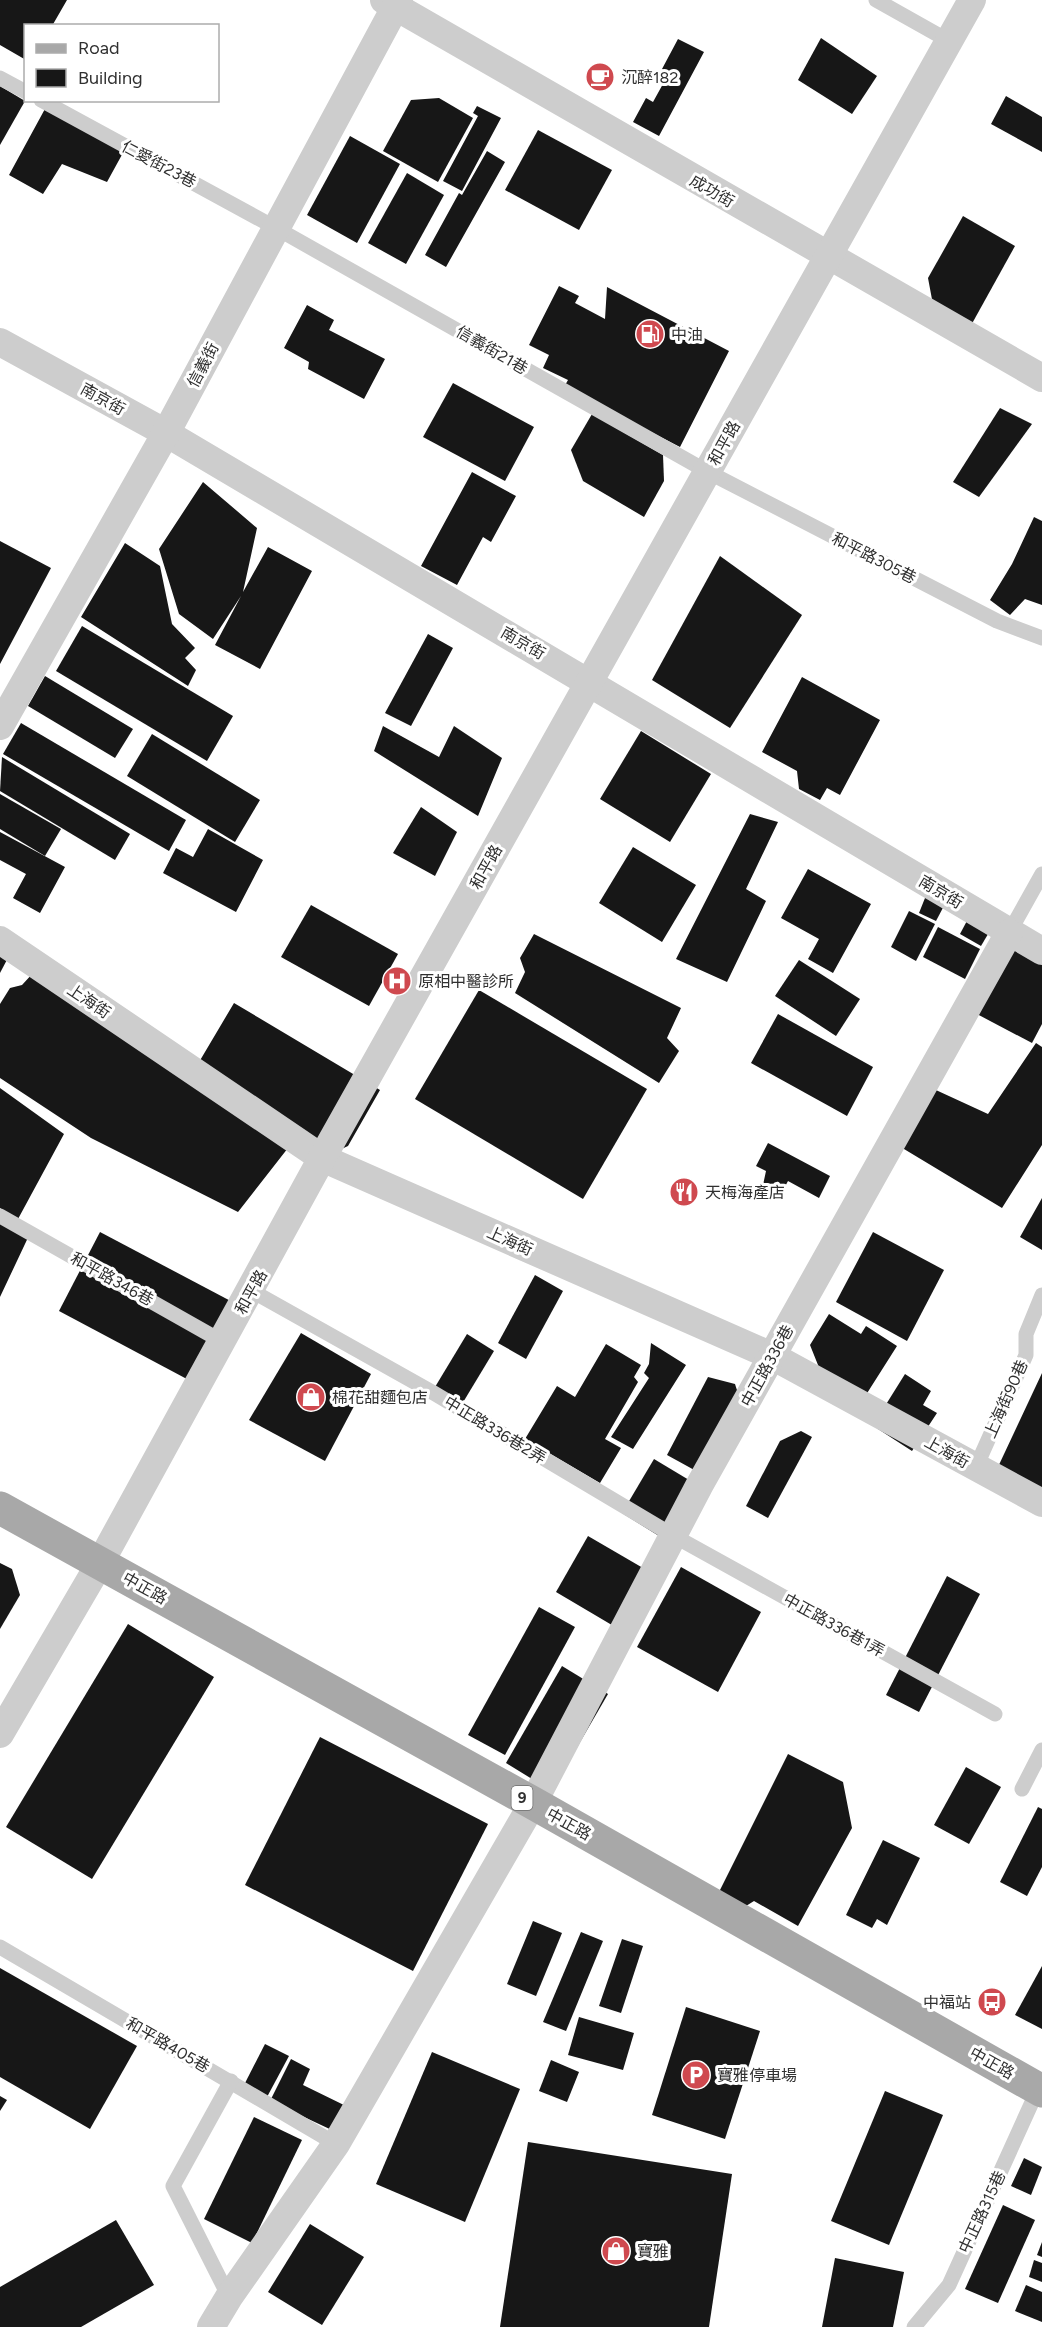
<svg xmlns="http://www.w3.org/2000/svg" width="1042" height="2327" font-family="Figtree,'Noto Sans TC',sans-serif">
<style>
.building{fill:#171717}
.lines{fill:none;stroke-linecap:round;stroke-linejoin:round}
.service{stroke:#cdcdcd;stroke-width:15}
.minor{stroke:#cdcdcd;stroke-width:28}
.primary{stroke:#a8a8a8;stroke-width:33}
.labels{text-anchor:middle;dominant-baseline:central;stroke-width:6;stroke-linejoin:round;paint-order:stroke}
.shield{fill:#fff;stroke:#6e6e6e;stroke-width:1.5}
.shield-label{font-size:15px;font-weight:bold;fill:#303030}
.poi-label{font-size:16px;fill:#303030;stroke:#fff;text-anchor:start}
.street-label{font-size:16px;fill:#303030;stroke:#fff}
</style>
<rect width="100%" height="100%" fill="#fff"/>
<!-- building -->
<g class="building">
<polygon points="0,0 67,0 52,26 26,26 26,60 0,45"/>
<polygon points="821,38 877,76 852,114 798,80"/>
<polygon points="678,39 704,52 659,136 633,122 646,98 653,102 669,73 662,69"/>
<polygon points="0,86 25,101 0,145"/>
<polygon points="1006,96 1042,117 1042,152 991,124"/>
<polygon points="439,98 473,118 438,182 383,151 411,100"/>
<polygon points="477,106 501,118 462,191 443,181 478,116 473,113"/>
<polygon points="46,107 124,151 107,182 62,164 43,194 9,175"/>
<polygon points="538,130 612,170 579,230 505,190"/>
<polygon points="350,136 400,164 357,243 307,215"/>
<polygon points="487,151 505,162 446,267 425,255 459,193 462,195"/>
<polygon points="407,173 444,195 406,264 368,243"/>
<polygon points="963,216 1015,246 969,329 934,310 928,278"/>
<polygon points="559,286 579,296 575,303 605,319 607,287 729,351 680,447 564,387 568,380 543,368 549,355 529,345"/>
<polygon points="307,305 334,320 329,330 385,359 364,399 308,369 309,362 284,348"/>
<polygon points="453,383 534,427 505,481 423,437"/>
<polygon points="1000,408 1032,424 979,497 953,482"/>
<polygon points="592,414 663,455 664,481 644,517 583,481 571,450"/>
<polygon points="472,472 516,496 491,542 483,537 457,585 421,566"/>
<polygon points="203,482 257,528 243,592 268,547 312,571 260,669 215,645 241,596 213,639 179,614 159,549"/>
<polygon points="1034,517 1042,521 1042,605 1025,599 1010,615 990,600 1012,564"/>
<polygon points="0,541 51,568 0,664"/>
<polygon points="125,543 160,566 172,624 195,648 185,658 196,670 188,686 81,617"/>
<polygon points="720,556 802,615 730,728 652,680"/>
<polygon points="82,626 233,716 207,761 56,671"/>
<polygon points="428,634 453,648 411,726 385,713"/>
<polygon points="45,676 133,729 115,758 28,706"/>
<polygon points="802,677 880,720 840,795 827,788 820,800 799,789 797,771 762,752"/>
<polygon points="21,723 186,820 169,851 3,754"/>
<polygon points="383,726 439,757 454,726 502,758 478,816 374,751"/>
<polygon points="641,731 711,774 670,842 600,799"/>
<polygon points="152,734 260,800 235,842 127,776"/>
<polygon points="2,757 130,834 115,860 0,791"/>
<polygon points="0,794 61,829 45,856 0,829"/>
<polygon points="421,807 457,832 435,876 393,853"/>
<polygon points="750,814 778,822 746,889 766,901 727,982 676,959"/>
<polygon points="208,829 263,860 236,912 163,873 176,848 193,857"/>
<polygon points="0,832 65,867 40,913 13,898 26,874 0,860"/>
<polygon points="633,847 696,885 662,942 599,903"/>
<polygon points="808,869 871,904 833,973 808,959 819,939 781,918"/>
<polygon points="927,893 946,902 936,921 919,913"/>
<polygon points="311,905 398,954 369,1006 281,957"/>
<polygon points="909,911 935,924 916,961 891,947"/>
<polygon points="969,917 991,929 981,946 960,934"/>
<polygon points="938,927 980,949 965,979 923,957"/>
<polygon points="534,934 681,1008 667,1038 679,1051 659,1083 515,993 525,972 520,958"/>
<polygon points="0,947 10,954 0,973"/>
<polygon points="1010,947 1042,964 1042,1024 1032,1043 975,1013"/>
<polygon points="799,960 860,999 836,1036 775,996"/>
<polygon points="34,972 189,1079 234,1003 380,1090 348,1146 322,1158 288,1148 238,1212 91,1138 0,1078 0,1004 10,988 22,985"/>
<polygon points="479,990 647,1089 583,1199 415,1099"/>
<polygon points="778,1014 873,1067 847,1116 751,1063"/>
<polygon points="1036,1043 1042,1047 1042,1145 1002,1208 899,1146 925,1085 988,1114"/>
<polygon points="0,1088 64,1134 18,1219 33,1227 0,1297 0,1210 10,1215 0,1208"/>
<polygon points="768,1143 830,1176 819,1198 788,1181 781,1194 763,1185 766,1171 756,1166"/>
<polygon points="1042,1198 1042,1250 1020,1237"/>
<polygon points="100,1232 242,1307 200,1386 59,1311"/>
<polygon points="873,1232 944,1270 907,1341 836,1302"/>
<polygon points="535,1275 563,1291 526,1359 498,1343"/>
<polygon points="829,1314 861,1334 866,1326 897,1346 864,1398 820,1370 810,1345"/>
<polygon points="301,1333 371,1374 325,1461 249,1420"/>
<polygon points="467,1334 494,1351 459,1409 432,1392"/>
<polygon points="651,1343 686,1365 633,1449 611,1437 649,1378 644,1373 649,1364"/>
<polygon points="606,1344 641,1365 634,1377 638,1382 605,1439 621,1448 600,1483 525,1439 557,1386 575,1397"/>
<polygon points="1042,1373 1042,1493 997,1469"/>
<polygon points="905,1374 931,1391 923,1405 937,1413 912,1451 878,1429 875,1422"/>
<polygon points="708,1377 735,1384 743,1409 707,1477 667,1455"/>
<polygon points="801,1431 812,1437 768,1518 746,1506 780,1441"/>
<polygon points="654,1459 699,1486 667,1541 622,1513"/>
<polygon points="588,1536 655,1575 622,1631 556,1592"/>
<polygon points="0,1563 12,1569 20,1595 0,1629"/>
<polygon points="681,1567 761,1612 718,1692 637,1647"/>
<polygon points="947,1576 980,1594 919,1712 886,1695"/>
<polygon points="539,1607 575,1627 505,1755 468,1735"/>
<polygon points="128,1624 214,1677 92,1879 6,1827"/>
<polygon points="562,1666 608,1694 558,1780 532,1779 506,1763"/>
<polygon points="320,1737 488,1824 413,1971 245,1885"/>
<polygon points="788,1754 843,1782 852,1828 798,1926 754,1901 746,1906 719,1892"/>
<polygon points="966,1767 1001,1787 969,1844 934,1825"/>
<polygon points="1038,1807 1042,1809 1042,1867 1027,1896 1000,1882"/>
<polygon points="883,1840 920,1858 887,1925 877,1919 872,1928 846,1915"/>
<polygon points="533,1921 562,1933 536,1996 507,1984"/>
<polygon points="581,1932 603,1941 566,2031 543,2022"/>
<polygon points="622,1939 643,1946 621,2013 599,2006"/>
<polygon points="1042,1966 1042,2029 1015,2015"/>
<polygon points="0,1968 137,2046 90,2129 0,2077"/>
<polygon points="686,2007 760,2031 725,2139 652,2115"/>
<polygon points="579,2017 634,2033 623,2070 568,2055"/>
<polygon points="265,2044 289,2056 267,2097 244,2085"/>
<polygon points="432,2052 520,2089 465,2222 376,2184"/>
<polygon points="291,2059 310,2069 303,2085 348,2107 336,2132 270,2101"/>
<polygon points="551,2060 579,2072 567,2102 539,2091"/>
<polygon points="885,2091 943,2115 889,2245 831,2221"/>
<polygon points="0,2096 7,2100 0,2111"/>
<polygon points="254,2117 302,2140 252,2243 204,2219"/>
<polygon points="528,2142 732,2174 709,2327 500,2327"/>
<polygon points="1024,2158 1042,2167 1031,2195 1011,2186"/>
<polygon points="1003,2205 1035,2220 998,2303 965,2289"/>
<polygon points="116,2220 154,2285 81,2327 0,2327 0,2287"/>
<polygon points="310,2224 364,2257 322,2325 268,2292"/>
<polygon points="1042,2242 1042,2257 1037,2255"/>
<polygon points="835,2258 904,2272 893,2327 822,2327"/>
<polygon points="1034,2260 1042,2263 1042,2282 1029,2277"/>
<polygon points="1026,2285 1042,2292 1042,2322 1015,2311"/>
</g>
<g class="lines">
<!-- service -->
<g class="service">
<polyline points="876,0 949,41"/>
<polyline points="0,78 26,92"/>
<polyline points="41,100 276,228 708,472 997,621 1042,638"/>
<polyline points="1009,933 1042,874"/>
<polyline points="0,1216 223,1342"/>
<polyline points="252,1291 432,1392 674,1536 995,1714"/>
<polyline points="976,1467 1026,1355 1026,1334 1042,1295"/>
<polyline points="1022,1789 1042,1750"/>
<polyline points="0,1947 336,2144"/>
<polyline points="229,2297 173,2186 231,2081"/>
<polyline points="914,2327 949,2285 1038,2089"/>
</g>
<!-- minor -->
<g class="minor">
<polyline points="384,0 1042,378"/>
<polyline points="0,342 166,433 1042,951"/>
<polyline points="0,726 166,433 399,0"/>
<polyline points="0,940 322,1158 772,1356 1042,1503"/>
<polyline points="0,1734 100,1563 322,1158 972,0"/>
<polyline points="211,2327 229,2297 336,2144 533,1803 699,1486 1009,933"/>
</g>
<!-- primary -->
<polyline class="primary" points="0,1508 533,1803 1042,2091"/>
</g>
<!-- icons -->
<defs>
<g id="cafe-disc" transform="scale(1.5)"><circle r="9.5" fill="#cf494f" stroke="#fff"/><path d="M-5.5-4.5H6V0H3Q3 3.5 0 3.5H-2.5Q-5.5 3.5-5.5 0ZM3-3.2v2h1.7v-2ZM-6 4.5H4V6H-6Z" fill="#fff"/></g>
<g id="fuel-disc" transform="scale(1.5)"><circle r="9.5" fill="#cf494f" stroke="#fff"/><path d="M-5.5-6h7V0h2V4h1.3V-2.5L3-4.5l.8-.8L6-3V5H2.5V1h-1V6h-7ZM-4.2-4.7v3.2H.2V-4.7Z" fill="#fff"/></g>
<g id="hospital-disc" transform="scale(1.5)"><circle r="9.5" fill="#cf494f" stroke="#fff"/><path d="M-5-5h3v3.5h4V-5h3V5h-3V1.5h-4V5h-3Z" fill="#fff"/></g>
<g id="restaurant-disc" transform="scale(1.5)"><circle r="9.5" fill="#cf494f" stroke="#fff"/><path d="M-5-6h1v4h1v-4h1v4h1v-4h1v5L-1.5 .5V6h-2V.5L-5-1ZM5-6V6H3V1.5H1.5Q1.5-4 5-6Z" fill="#fff"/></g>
<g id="shop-disc" transform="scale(1.5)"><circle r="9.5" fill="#cf494f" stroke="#fff"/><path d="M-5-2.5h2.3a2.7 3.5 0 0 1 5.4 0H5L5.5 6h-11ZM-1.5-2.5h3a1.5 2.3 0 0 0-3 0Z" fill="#fff"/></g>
<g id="bus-disc" transform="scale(1.5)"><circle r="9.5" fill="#cf494f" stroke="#fff"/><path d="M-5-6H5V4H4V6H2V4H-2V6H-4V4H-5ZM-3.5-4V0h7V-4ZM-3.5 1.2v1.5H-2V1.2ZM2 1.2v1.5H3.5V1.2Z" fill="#fff"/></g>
<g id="parking-disc" transform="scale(1.5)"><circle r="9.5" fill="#cf494f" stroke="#fff"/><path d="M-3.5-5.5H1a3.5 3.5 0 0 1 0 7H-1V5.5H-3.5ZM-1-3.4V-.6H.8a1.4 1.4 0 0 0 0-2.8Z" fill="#fff"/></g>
</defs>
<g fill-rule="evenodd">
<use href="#cafe-disc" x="600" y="77"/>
<use href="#fuel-disc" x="650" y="334"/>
<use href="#hospital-disc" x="397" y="981"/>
<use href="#restaurant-disc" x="684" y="1192"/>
<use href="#shop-disc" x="311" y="1397"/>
<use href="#bus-disc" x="992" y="2002"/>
<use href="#parking-disc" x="696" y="2075"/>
<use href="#shop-disc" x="616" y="2251"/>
</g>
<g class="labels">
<!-- shield labels -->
<rect class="shield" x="511.5" y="1786" width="21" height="24" rx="4.5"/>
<g class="shield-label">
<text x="522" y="1798">9</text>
</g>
<!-- poi labels -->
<g class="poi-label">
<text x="621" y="77">沉醉182</text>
<text x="671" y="334">中油</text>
<text x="418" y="981">原相中醫診所</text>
<text x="705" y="1192">天梅海產店</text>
<text x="332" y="1397">棉花甜麵包店</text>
<text x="971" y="2002" text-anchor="end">中福站</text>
<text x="717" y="2075">寶雅停車場</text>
<text x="637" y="2251">寶雅</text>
</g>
<!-- street labels -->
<g class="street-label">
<text transform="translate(159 164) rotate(28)">仁愛街23巷</text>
<text transform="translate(712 191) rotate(30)">成功街</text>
<text transform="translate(492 350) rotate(30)">信義街21巷</text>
<text transform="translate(203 365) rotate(-62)">信義街</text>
<text transform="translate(103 399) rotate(29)">南京街</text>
<text transform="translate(724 443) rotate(-61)">和平路</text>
<text transform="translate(874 558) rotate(27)">和平路305巷</text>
<text transform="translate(523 643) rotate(30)">南京街</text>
<text transform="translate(486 867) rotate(-61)">和平路</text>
<text transform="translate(941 892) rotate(31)">南京街</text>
<text transform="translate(89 1001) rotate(34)">上海街</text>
<text transform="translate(510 1241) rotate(24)">上海街</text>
<text transform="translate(112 1279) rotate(29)">和平路346巷</text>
<text transform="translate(251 1292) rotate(-61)">和平路</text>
<text transform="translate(767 1366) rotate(-61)">中正路336巷</text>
<text transform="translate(1006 1399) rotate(-66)">上海街90巷</text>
<text transform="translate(495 1430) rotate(31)">中正路336巷2弄</text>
<text transform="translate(947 1452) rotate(29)">上海街</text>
<text transform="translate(145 1588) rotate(29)">中正路</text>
<text transform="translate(834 1625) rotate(29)">中正路336巷1弄</text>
<text transform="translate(569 1824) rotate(29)">中正路</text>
<text transform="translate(168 2045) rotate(30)">和平路405巷</text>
<text transform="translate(992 2063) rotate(29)">中正路</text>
<text transform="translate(982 2212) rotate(-65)">中正路315巷</text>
</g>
</g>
<!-- legend -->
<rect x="24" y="24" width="195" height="78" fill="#ffffff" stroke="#acacac" stroke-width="1.5"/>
<rect x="36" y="44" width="30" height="9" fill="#a8a8a8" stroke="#acacac" stroke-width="1.5"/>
<text x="78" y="54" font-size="18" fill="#303030">Road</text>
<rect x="36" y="69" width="30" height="18" fill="#171717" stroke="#acacac" stroke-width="1.5"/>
<text x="78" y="84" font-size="18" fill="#303030">Building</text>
</svg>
